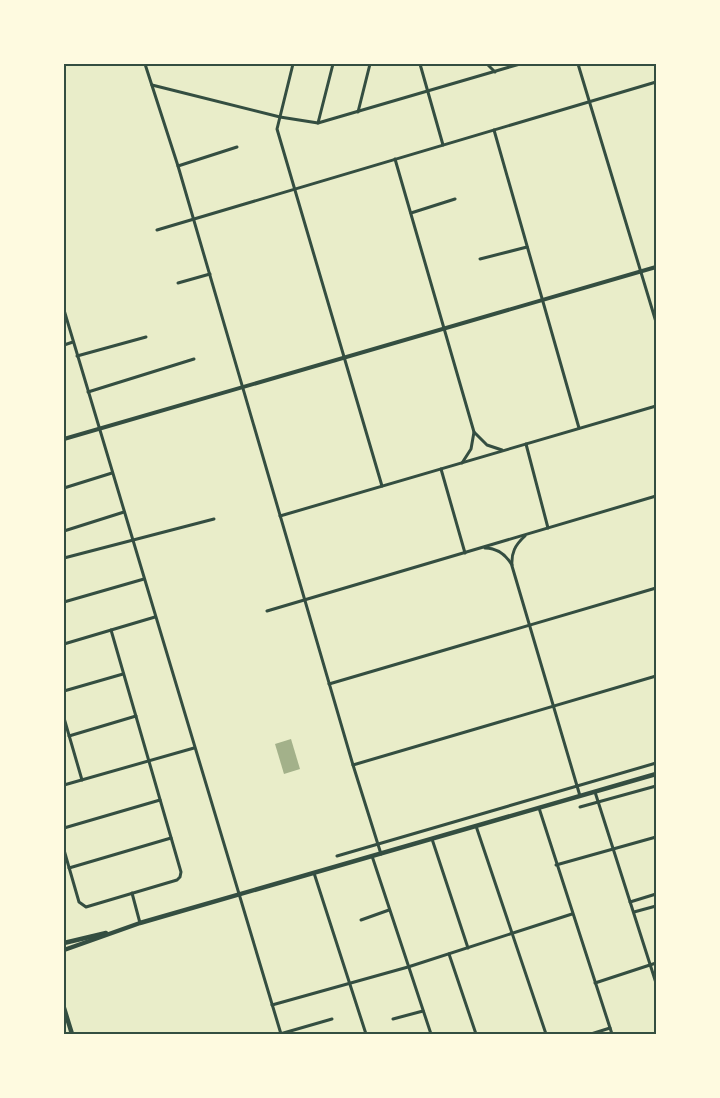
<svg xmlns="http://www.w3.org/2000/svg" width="720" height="1098" font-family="'PT Sans',sans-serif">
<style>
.water{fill:#a3b18a}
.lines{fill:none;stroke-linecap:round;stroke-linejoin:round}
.minor{stroke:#344e41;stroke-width:3}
.tertiary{stroke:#344e41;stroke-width:4}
.secondary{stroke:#344e41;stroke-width:4.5}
.primary{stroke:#344e41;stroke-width:4.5}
.neatline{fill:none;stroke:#344e41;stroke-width:2}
</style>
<rect width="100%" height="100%" fill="#e9edc9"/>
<!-- water -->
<polygon class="water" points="291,739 300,769 284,774 275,744"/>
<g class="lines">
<!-- minor -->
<g class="minor">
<polyline points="145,64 178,166 353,765 381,854"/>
<polyline points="293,64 277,129 382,486"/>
<polyline points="420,64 443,145"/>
<polyline points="487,64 495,72"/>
<polyline points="578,64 656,322"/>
<polyline points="152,85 280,117 318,123 520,64"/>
<polyline points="358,112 370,64"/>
<polyline points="318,123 333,64"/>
<polyline points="494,130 579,428"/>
<polyline points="395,159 474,432 487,445 502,450"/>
<polyline points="178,166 237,147"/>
<polyline points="411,213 455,199"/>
<polyline points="157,230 656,82"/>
<polyline points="480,259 527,247"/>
<polyline points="178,283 210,274"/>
<polyline points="64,310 281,1034"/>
<polyline points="64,345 73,342"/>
<polyline points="77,356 146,337"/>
<polyline points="88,392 194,359"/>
<polyline points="526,444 548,528"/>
<polyline points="462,463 471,449 474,432"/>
<polyline points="441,469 465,553"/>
<polyline points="64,488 112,473"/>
<polyline points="280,516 656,406"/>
<polyline points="64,531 124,512"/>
<path d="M525,536C515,545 511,553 512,566L580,796"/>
<path d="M485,548C498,548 506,555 512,565"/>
<polyline points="64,558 214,519"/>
<polyline points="64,602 144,579"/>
<polyline points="267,611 656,496"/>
<polyline points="64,644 155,617"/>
<polyline points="329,684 656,588"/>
<polyline points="64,691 123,674"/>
<polyline points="64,718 82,780"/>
<polyline points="69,736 136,716"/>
<polyline points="353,765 656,676"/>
<polyline points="64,785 194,748"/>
<polyline points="595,792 656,983"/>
<polyline points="580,807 656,786"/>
<polyline points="539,808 612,1034"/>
<polyline points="476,826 546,1034"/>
<polyline points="64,828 160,800"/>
<polyline points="432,839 468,948"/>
<polyline points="64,850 79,902 86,907 177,880 180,877 181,872 111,630"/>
<polyline points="337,856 656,763"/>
<polyline points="372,856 431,1034"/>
<polyline points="556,865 656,837"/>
<polyline points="69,868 171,838"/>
<polyline points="314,873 366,1034"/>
<polyline points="132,893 140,923"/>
<polyline points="630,902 656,894"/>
<polyline points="634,912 656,906"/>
<polyline points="361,920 389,910"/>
<polyline points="449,954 476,1034"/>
<polyline points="595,983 656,963"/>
<polyline points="272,1005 408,967 572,914"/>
<polyline points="393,1019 423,1011"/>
<polyline points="280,1034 332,1019"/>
<polyline points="591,1034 610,1028"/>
</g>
<!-- tertiary -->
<polyline class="tertiary" points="64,439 656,267"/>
<!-- secondary -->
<g class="secondary">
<polyline points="64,943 106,933"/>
<polyline points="64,950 140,923 656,774"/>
</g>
<!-- primary -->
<polyline class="primary" points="64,1008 72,1034"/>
</g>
<!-- border -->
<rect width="720" height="1098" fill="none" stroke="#fefae0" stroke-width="130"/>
<rect x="65" y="65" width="590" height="968" class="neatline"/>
</svg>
